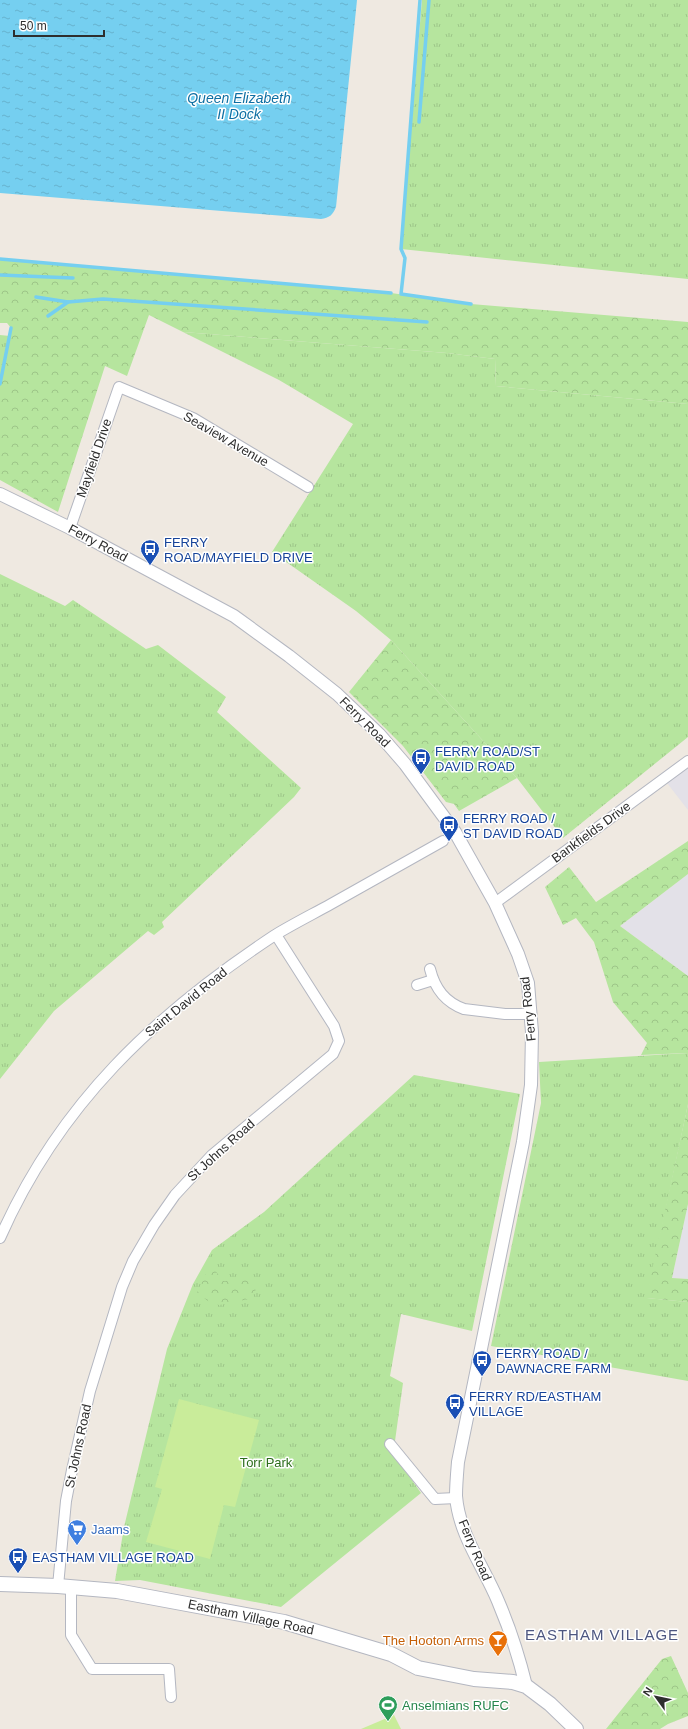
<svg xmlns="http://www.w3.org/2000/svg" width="688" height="1729" font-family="Helvetica,sans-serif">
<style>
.industrial{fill:#e3e1e8}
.grass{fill:url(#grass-tufts)}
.forest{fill:url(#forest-crowns)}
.pitch{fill:#c9ec9a}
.water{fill:url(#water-ripples)}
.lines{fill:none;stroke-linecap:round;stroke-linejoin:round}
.stream{stroke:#75cff0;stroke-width:3.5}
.minor-casing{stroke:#b4b7c1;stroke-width:12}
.tertiary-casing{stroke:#b4b7c1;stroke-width:14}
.secondary-casing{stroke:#b4b7c1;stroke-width:16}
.minor{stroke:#fff;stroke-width:10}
.tertiary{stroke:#fff;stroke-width:12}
.secondary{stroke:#fff;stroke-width:14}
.labels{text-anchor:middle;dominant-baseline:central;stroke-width:3;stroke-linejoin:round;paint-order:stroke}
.street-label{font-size:13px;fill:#2e2e2e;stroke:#fff}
.transit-label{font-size:13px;fill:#164399;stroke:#fff;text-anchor:start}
.park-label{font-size:13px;fill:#2c6e1b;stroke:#fff}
.shop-label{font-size:13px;fill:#366cbe;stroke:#fff;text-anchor:start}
.food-label{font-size:13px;fill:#c56008;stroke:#fff;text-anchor:end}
.leisure-label{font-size:13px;fill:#27864d;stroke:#fff;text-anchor:start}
.water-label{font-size:14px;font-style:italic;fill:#0d6fa3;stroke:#fff}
.quarter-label{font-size:15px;letter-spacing:1px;fill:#4d5680;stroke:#fff}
</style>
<defs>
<pattern id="grass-tufts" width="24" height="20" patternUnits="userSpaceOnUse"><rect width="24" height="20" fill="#b6e59e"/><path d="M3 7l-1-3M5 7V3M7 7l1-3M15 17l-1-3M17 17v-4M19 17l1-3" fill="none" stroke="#9dc588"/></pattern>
<pattern id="forest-crowns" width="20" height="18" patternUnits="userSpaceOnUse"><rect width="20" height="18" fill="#b6e59e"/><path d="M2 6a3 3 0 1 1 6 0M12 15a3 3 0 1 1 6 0" fill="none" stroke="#9dc588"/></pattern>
<pattern id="water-ripples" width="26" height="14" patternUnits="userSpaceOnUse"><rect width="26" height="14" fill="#75cff0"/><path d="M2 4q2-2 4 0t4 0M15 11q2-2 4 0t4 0" fill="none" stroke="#66b2ce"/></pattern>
</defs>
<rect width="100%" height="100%" fill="#efe9e1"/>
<!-- industrial -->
<g class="industrial">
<polygon points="688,766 688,810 667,783"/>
<polygon points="688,874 688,976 620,926"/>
<polygon points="688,1204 688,1279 672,1278"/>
</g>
<!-- grass -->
<g class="grass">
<polygon points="422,0 688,0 688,279 401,249"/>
<polygon points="183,332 447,353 495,359 496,386 688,404 688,737 563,838 517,778 391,640 356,611 272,552 353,424 279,380"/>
<polygon points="0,335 10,336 0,384"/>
<polygon points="0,574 65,606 73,600 146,649 158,645 226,697 217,712 301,788 294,797 162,922 164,927 154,935 148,931 54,1011 0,1079"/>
<polygon points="688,1053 688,1104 647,1298 688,1302 688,1381 491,1346 541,1103 539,1062"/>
<polygon points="414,1075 520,1094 472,1331 401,1314 390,1376 403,1383 395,1441 388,1446 421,1493 281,1607 140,1580 115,1581 124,1527 167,1349 193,1284 212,1250 264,1212"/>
</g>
<!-- forest -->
<g class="forest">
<polygon points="0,259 391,293 471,304 688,322 688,404 496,386 495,359 447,353 183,332 149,315 127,376 105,366 58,512 0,480 0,384 11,328 7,323 0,323"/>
<polygon points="391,640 517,778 459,811 454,804 446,802 403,746 349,692"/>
<polygon points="688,841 688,874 620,926 688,976 688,1053 641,1055 647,1043 613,1002 594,942 576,918 563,925 545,887 569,867 596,902"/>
<polygon points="688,1104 688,1204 672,1278 688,1279 688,1302 646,1298"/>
<polygon points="210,1265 224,1281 251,1280 256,1287 255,1293 249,1299 219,1305 208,1301 197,1293"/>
<polygon points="671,1656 688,1693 688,1716 668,1724 660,1729 606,1729 662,1659"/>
</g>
<!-- pitch -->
<g class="pitch">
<polygon points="179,1399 259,1420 235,1507 224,1505 210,1559 146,1542 162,1489 155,1487"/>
<polygon points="394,1715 401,1729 361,1729"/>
</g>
<!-- water -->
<path class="water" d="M0,0H357L336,207C333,215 329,218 321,219L0,193Z"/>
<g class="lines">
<!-- stream -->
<g class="stream">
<polyline points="420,0 401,249 405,258 401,294 471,304"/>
<polyline points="419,122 429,0"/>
<polyline points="0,259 391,293"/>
<polyline points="0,275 73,278"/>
<polyline points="36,297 68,302 103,299 427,322"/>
<polyline points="48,316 68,302"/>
<polyline points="0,384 11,328"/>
</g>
<!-- minor casing -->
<g class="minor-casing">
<g id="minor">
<polyline points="70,528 119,387 193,418 308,487"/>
<polyline points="495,903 688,761"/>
<path d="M430,969C435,989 445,1002 464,1009L505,1014H530"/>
<polyline points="417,985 433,980"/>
<path d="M0,1238C59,1104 154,1015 275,935C293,924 313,914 331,904C368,883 406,862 443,841"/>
<polyline points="390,1444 435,1499 456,1498"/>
<polyline points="58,1586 66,1501 72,1470 90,1391 122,1287 133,1261 154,1225 175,1195 212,1155 333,1054 339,1041 334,1026 276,935"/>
<polyline points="71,1587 71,1635 92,1669 169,1669 171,1697"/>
</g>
</g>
<!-- tertiary casing -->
<g class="tertiary-casing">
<path id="tertiary" d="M0,494L70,528L234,616L289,656L337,694L379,734L405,764L455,832L495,903L518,954L528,983L532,1032L531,1085L523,1142L458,1462C457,1474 456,1485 456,1496C459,1535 484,1567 498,1601C510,1629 519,1657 526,1686"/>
</g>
<!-- secondary casing -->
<g class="secondary-casing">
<polyline id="secondary" points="0,1584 58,1586 117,1591 284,1622 391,1654 418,1668 474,1679 513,1682 526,1686 550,1704 576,1729"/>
</g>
<!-- minor -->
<use href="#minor" class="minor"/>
<!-- tertiary -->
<use href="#tertiary" class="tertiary"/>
<!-- secondary -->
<use href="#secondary" class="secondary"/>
</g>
<!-- icons -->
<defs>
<g id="bus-pin" transform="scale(1)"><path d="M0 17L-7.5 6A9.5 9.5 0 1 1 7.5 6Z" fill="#1a4fb4" stroke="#fff"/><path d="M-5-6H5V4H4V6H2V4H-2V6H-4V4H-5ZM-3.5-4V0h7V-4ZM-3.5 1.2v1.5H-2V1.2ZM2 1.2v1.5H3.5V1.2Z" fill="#fff"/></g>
<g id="supermarket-pin" transform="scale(1)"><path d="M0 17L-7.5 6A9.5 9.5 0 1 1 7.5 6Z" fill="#3f7fe0" stroke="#fff"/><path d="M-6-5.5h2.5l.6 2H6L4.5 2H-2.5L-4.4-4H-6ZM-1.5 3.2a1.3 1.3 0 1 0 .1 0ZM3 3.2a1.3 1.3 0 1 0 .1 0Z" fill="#fff"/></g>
<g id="bar-pin" transform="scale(1)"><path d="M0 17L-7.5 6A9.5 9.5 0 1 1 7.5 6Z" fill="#e8710a" stroke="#fff"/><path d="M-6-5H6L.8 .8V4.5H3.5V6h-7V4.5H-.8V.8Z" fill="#fff"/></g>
<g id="stadium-pin" transform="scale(1)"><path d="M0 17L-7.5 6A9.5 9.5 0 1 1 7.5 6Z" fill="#2e9e5b" stroke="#fff"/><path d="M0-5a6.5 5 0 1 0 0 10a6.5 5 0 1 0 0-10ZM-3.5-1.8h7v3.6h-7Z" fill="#fff"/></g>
</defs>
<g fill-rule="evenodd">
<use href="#bus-pin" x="150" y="549"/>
<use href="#bus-pin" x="421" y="758"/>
<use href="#bus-pin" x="449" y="825"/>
<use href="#bus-pin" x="482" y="1360"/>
<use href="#bus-pin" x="455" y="1403"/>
<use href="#supermarket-pin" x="77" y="1529"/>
<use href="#bus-pin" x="18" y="1557"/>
<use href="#bar-pin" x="498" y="1640"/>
<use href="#stadium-pin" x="388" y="1705"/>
</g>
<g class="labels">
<!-- street labels -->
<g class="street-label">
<text transform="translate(226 439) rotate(30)">Seaview Avenue</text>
<text transform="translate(94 458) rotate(-71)">Mayfield Drive</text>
<text transform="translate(98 543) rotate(28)">Ferry Road</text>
<text transform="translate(365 722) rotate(45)">Ferry Road</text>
<text transform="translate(591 832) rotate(-36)">Bankfields Drive</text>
<text transform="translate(186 1002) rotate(-39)">Saint David Road</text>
<text transform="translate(528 1009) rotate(-96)">Ferry Road</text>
<text transform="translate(221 1150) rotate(-42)">St Johns Road</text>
<text transform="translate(78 1446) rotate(-78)">St Johns Road</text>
<text transform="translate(475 1550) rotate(67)">Ferry Road</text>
<text transform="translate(251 1617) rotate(12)">Eastham Village Road</text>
</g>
<!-- transit labels -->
<g class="transit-label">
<text x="164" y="542">FERRY<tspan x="164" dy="15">ROAD/MAYFIELD DRIVE</tspan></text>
<text x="435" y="751">FERRY ROAD/ST<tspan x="435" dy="15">DAVID ROAD</tspan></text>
<text x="463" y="818">FERRY ROAD /<tspan x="463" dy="15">ST DAVID ROAD</tspan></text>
<text x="496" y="1353">FERRY ROAD /<tspan x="496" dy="15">DAWNACRE FARM</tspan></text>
<text x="469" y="1396">FERRY RD/EASTHAM<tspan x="469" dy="15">VILLAGE</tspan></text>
<text x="32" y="1557">EASTHAM VILLAGE ROAD</text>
</g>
<!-- park labels -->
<g class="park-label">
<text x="266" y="1462">Torr Park</text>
</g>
<!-- shop labels -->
<g class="shop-label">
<text x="91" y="1529">Jaams</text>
</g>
<!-- food labels -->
<g class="food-label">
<text x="484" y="1640">The Hooton Arms</text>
</g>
<!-- leisure labels -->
<g class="leisure-label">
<text x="402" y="1705">Anselmians RUFC</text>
</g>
<!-- water labels -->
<g class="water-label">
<text x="239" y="98">Queen Elizabeth<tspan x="239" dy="16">II Dock</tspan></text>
</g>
<!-- quarter labels -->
<g class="quarter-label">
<text x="602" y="1634">EASTHAM VILLAGE</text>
</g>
</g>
<!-- north arrow -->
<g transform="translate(656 1697) rotate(303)" stroke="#ffffff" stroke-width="3" paint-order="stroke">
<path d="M0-3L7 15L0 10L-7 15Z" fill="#2e2e2e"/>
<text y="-6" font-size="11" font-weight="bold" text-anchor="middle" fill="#2e2e2e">N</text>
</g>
<!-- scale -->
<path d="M14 30v6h90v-6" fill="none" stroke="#2e2e2e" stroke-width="2"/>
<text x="20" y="30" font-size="12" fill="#2e2e2e" stroke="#ffffff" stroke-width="3" paint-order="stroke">50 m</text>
</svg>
